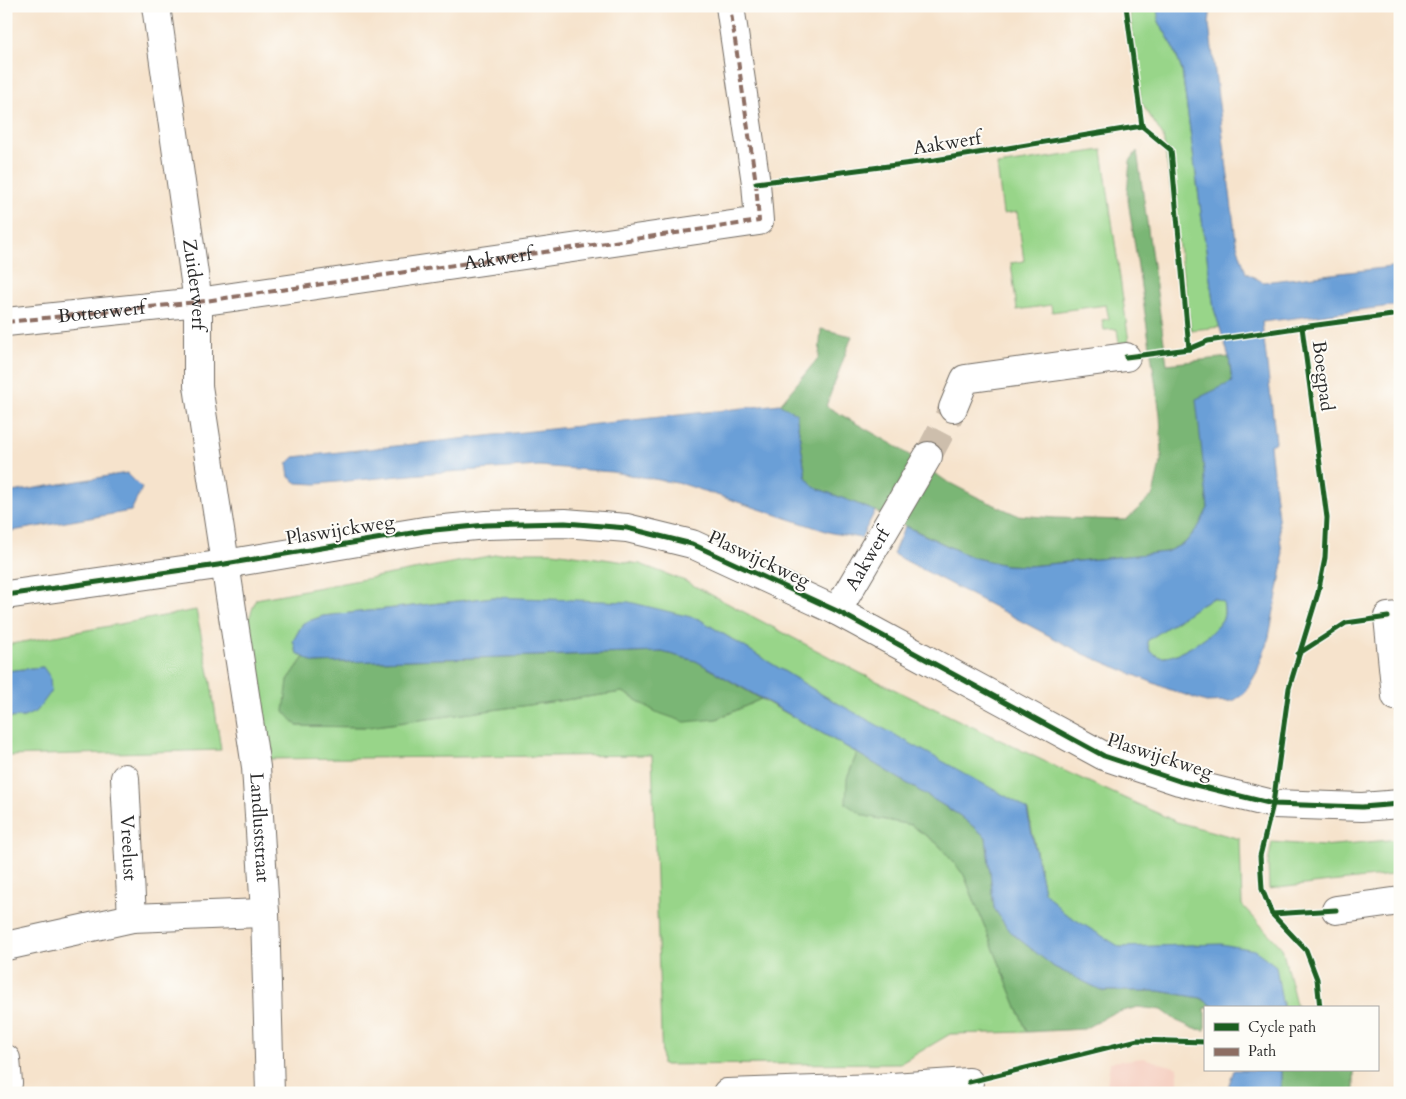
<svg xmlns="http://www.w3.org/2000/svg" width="1406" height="1099" font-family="Cardo,serif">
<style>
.built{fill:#f6d2c4}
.green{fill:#98d589;stroke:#62805a}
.forest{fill:#7ab675;stroke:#527050}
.water{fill:#6b9fd7;stroke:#4b6581;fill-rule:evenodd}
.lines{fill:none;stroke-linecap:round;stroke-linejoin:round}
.minor-tunnel{stroke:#cdbeac;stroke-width:28;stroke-dasharray:28 14;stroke-linecap:butt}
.minor-casing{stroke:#726b63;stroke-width:30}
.tertiary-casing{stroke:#726b63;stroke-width:30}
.minor{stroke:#fff;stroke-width:28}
.tertiary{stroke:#fff;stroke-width:28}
.quiet{stroke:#8d6e63;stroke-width:4;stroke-dasharray:8 4;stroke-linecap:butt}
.cycleway-casing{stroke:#fdfcf7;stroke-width:8}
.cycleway{stroke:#1b5e20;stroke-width:5}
.labels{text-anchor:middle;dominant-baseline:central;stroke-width:4;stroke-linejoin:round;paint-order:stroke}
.street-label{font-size:19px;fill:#2b2b2b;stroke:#fdfcf7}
</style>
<rect width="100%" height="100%" fill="#fdfcf7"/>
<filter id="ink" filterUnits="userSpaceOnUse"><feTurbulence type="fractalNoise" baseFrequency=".02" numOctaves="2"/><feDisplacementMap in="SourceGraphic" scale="10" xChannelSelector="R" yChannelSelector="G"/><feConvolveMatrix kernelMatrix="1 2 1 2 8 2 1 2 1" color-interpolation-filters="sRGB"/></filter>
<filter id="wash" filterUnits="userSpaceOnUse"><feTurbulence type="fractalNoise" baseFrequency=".0096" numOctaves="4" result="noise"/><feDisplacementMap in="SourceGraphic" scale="20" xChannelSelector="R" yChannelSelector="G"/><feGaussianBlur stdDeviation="1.12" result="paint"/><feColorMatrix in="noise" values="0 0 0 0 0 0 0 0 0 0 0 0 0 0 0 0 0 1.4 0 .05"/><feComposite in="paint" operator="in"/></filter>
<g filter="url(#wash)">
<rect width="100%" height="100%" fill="#f6e3cc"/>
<!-- built -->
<polygon class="built" points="1143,1058 1178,1068 1178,1093 1106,1093 1110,1062"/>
<!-- green -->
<g class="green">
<polygon points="1129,6 1157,6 1159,22 1173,46 1182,71 1214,309 1220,327 1191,330 1163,136 1141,102"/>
<polygon points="1102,150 1129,342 1119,343 1117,329 1104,330 1102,320 1109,319 1106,305 1052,312 1051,305 1017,310 1011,263 1024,261 1017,212 1003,214 997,165"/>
<polygon points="511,552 553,552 640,564 685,581 860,673 1069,773 1177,822 1240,839 1242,905 1282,948 1297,1008 1283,1008 1283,1002 1142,947 1120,947 1062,912 1044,891 1028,811 821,694 699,619 494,597 323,616 303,623 293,641 297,653 304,657 288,680 297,726 369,727 623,692 656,712 717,719 761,699 857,753 847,779 865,816 911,825 938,844 964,875 1027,1032 950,1034 901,1063 662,1065 652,755 264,759 246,627 256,599"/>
<path d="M1213,598L1223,602C1224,607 1225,613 1223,618C1216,633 1177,660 1160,657C1157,656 1153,653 1150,651L1147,641L1203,603Z"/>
<polygon points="196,610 211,683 221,750 6,756 6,718 24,717 43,667 6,671 6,645"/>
<polygon points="1400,839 1400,874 1269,889 1268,864 1272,842 1323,846"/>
</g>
<!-- forest -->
<g class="forest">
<polygon points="1137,151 1167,364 1229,357 1232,382 1217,390 1205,477 1208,508 1199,526 1185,543 1166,552 1029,566 1005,565 971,557 875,511 814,487 806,477 796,413 780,404 819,357 821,329 852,336 826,406 899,448 946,481 977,497 1017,515 1055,518 1126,520 1153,495 1162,455 1160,414 1127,193 1130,161"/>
<polygon points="662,652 696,661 761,699 717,719 685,722 656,712 623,692 369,727 297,726 284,711 288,680 304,657 314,663"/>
<polygon points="857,753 959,815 986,837 994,908 1009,931 1054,967 1103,991 1159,991 1201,998 1216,1008 1205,1008 1205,1030 1195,1029 1177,1021 1162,1010 1138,1007 1111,1014 1084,1029 1027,1032 964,875 938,844 911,825 865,816 846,804 847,779"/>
<rect x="1281" y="1070" width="73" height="23"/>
</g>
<!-- water -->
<g class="water">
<path d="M1157,6H1211L1209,24L1236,241L1246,273L1263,282L1400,266V305L1262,322L1276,442L1270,445L1283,563L1269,637L1257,672L1244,694L1233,701L1206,702L1168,689L1084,654L893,554L905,526L971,557L1005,565L1029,566L1166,552L1185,543L1199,526L1208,508L1196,399L1232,382L1229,357L1214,309L1182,71L1173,46L1159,22ZM1213,598L1223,602C1224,607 1225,613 1223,618C1216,633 1177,660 1160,657C1157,656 1153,653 1150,651L1147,641L1203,603Z"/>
<polygon points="780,404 796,413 806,477 814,487 875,511 861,538 832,533 683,484 612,472 539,466 432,473 316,484 297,483 289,477 287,464 294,457"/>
<polygon points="127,473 142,488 131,511 6,532 6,493"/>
<polygon points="494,597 629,602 699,619 821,694 1018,803 1027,810 1044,891 1063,912 1120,947 1221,944 1255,950 1276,966 1283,1008 1216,1008 1201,998 1159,991 1103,991 1054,967 1009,931 994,908 986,837 959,815 857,753 696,661 662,652 314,663 297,653 293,641 303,623 323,616"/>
<polygon points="43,667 50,677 51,692 37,711 24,717 6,718 6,671"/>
<polygon points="1234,1070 1281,1070 1281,1093 1226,1093"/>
</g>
</g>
<g filter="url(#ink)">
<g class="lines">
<!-- minor-tunnel -->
<polyline class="minor-tunnel" points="928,456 953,408"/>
<!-- minor casing -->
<g class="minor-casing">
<g id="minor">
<path id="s1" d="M156,6L198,302V386L256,767L265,913L270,1093"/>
<path id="s2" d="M6,322L198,302L759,221L756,183L730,6"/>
<polyline points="953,408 965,379 1126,357"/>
<path id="s3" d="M837,611L928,456"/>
<polyline points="1400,616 1388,617 1396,696 1400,696"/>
<path id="s4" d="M125,778L132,918"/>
<polyline points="1336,910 1400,901"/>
<polyline points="6,946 132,918 265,913"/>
<polyline points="6,1059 8,1083"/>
<polyline points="727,1093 877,1088 969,1082"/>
</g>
</g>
<!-- tertiary casing -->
<g class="tertiary-casing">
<polyline id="tertiary" points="6,595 225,564 424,531 486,525 565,523 627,528 692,544 837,611 1104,756 1179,781 1273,804 1362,807 1400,804"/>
</g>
<!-- minor -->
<use href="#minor" class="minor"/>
<!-- tertiary -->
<use href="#tertiary" class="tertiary"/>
<!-- quiet -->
<polyline class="quiet" points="6,322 198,302 759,221 756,183 730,6"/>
<!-- cycleway casing -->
<g class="cycleway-casing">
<g id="cycleway">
<polyline points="1126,6 1142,126 1171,150 1189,349 1208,341 1302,327 1327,518 1325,558 1318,593 1289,688 1273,804 1260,856 1262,889 1272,914 1306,950 1317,979 1320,1008"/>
<polyline points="756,183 935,160 1142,126"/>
<polyline points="1302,327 1400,314"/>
<polyline points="1126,357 1189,349"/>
<polyline points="6,595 225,564 424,531 486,525 565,523 627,528 692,544 837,611 1104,756 1179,781 1273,804 1362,807 1400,804"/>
<polyline points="1298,654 1346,623 1388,617"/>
<polyline points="1272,914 1336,910"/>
<polyline points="969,1082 1138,1040 1205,1042"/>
</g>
</g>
<!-- cycleway -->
<use href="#cycleway" class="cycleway"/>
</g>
</g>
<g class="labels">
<!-- street labels -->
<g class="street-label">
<text transform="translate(947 143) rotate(-9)">Aakwerf</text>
<text stroke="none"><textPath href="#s2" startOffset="496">Aakwerf</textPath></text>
<text stroke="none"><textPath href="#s1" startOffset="281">Zuiderwerf</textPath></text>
<text stroke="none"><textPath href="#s2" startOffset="96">Botterwerf</textPath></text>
<text transform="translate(1323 376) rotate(83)">Boegpad</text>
<text transform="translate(340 530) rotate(-9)">Plaswijckweg</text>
<text transform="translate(759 559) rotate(25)">Plaswijckweg</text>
<text stroke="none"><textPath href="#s3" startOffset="60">Aakwerf</textPath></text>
<text transform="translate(1160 756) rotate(18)">Plaswijckweg</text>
<text stroke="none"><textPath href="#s1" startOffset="829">Landluststraat</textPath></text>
<text stroke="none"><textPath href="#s4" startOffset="70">Vreelust</textPath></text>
</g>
</g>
<!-- margin -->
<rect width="1406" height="1099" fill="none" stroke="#fdfcf7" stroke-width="25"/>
<!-- legend -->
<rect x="1204" y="1006" width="175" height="65" fill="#fdfcf7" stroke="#a9a8a5"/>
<rect x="1214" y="1023" width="25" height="8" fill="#1b5e20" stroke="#a9a8a5"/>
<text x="1248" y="1032" font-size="15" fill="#2b2b2b">Cycle path</text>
<rect x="1214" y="1048" width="25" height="8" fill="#8d6e63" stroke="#a9a8a5"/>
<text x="1248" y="1056" font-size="15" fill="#2b2b2b">Path</text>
</svg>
